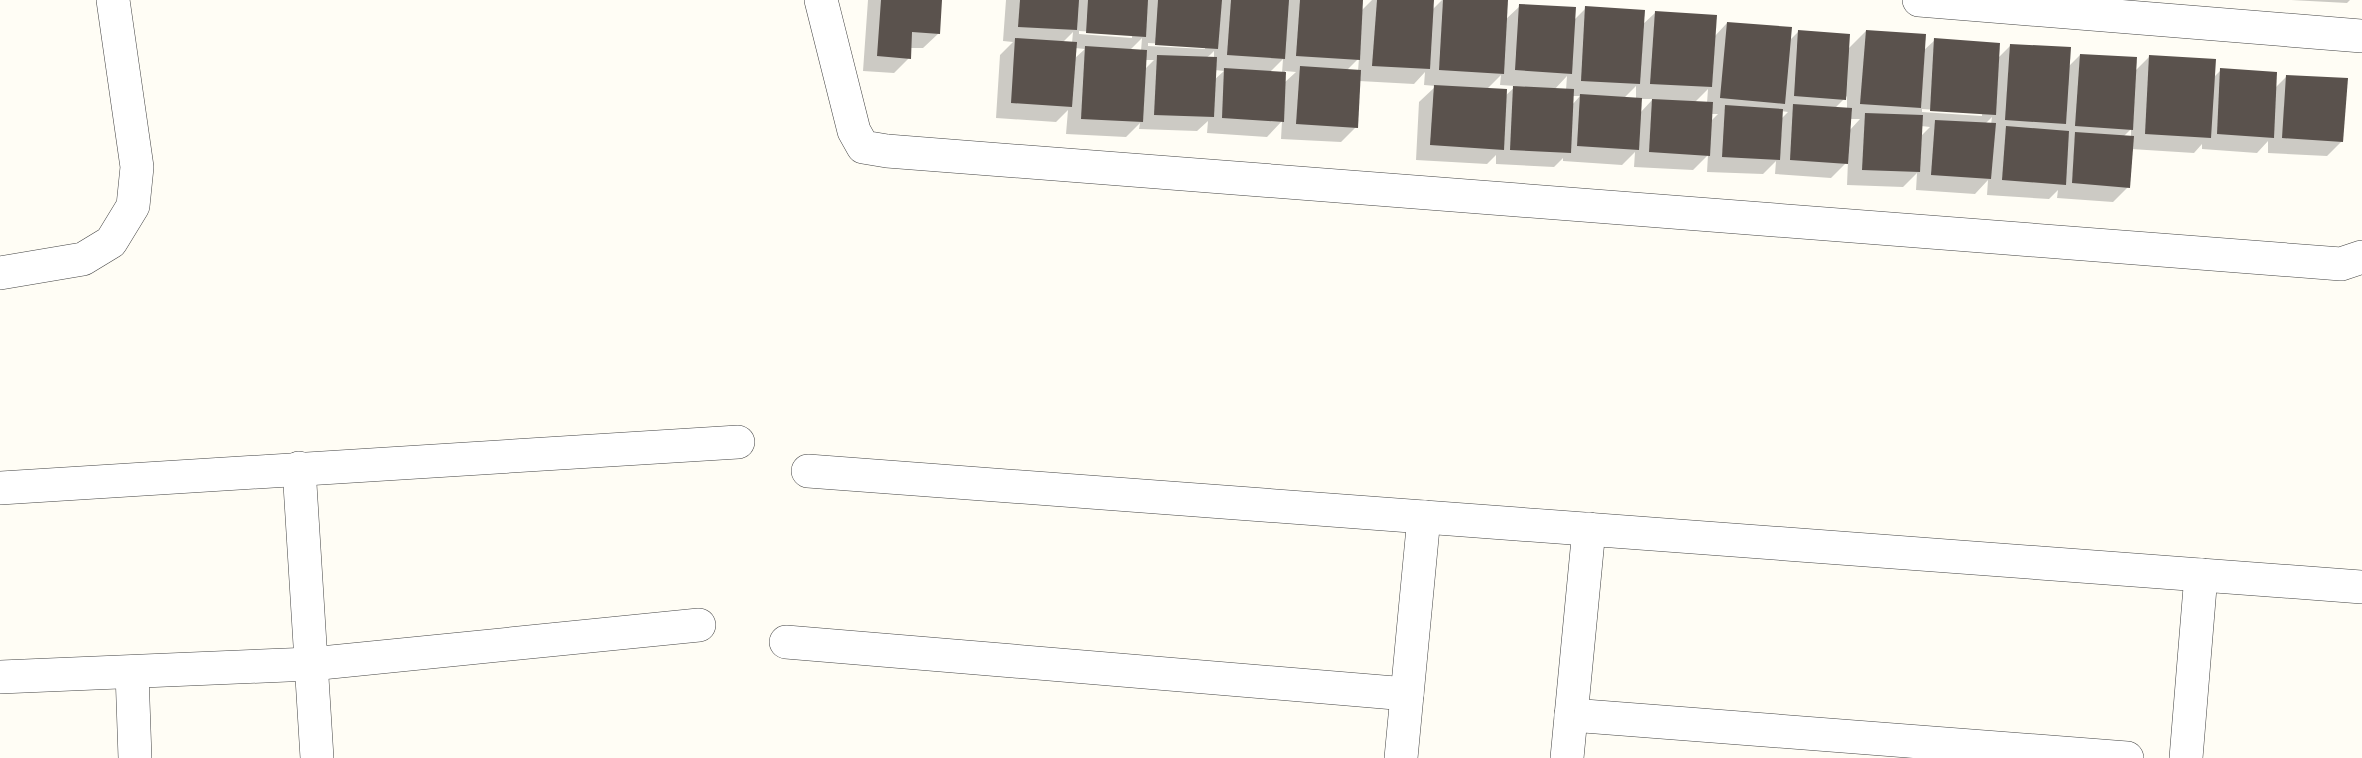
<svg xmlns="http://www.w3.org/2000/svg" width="2362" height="758" font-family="Spectral,serif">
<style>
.shadow{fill:#0003;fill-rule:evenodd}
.building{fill:#5a524d}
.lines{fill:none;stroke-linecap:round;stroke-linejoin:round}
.minor-casing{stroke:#444;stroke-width:34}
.minor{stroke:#fff;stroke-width:33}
</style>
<rect width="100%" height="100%" fill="#fffdf5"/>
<!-- shadow -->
<g class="shadow">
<polygon points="868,0 941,0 939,33 923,48 910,48 909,58 894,73 863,71"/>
<path d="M1006,0H1362L1361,11L1372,0H1433L1432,10L1442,0H1481L1505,20L1520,6L1574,20L1586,8L1642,25L1655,13L1714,37L1727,23L1789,41L1798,32L1848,49L1866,31L1923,51L1935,40L1998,58L2011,45L2068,67L2080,55L2135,71L2150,56L2213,78L2221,70L2275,88L2287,76L2342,141L2327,156L2268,153V141L2257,153L2202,149V144L2194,153L2131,149L2128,187L2113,202L2057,198L2058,190L2049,199L1987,195L1988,180L1975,194L1916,190L1917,173L1903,187L1847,185L1848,161L1831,178L1775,174L1776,161L1763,174L1707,172L1708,155L1693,170L1634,167L1635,152L1622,165L1563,161V158L1554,167L1496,164V155L1487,164L1416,160L1419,102L1436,86L1424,85L1425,72L1414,84L1359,81L1356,127L1341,142L1281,139L1282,121L1267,137L1207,133L1208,121L1197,131L1139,129L1140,123L1126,137L1066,134L1068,110L1056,122L996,118L1000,55L1013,42L1003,41ZM1079,31L1132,34V38L1079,34ZM1073,32L1072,43H1062ZM1142,38L1141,51L1130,50ZM1148,43L1205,46V49L1148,46ZM1075,48L1085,49L1074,59ZM1214,51V59L1206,58L1210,55ZM1359,58L1358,71L1347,70ZM1283,59L1282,73L1270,72ZM1145,60H1154L1144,70ZM1215,70L1224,71L1214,80ZM1285,71L1296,72L1284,83ZM1501,75L1500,85L1516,86L1505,96L1486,90ZM1567,76L1566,90H1554ZM1636,86V99L1624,98ZM1708,89L1707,103H1694ZM1572,96H1580L1572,105ZM1847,96V109L1835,108ZM1641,99H1653L1640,113ZM1922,109L1982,113V116L1922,112ZM1781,111L1788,112L1781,119ZM1711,114H1718L1710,122ZM1992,117L1991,125L1985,124ZM1849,119H1860L1849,131ZM1921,126L1930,127L1920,137ZM2131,129V138L2123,137Z"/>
<polygon points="2291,0 2350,0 2347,3"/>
</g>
<!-- building -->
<g class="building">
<polygon points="881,0 942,0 940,34 912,32 911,59 877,56"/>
<polygon points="1020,0 1079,0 1077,30 1018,27"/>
<polygon points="1088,0 1148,0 1146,37 1086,33"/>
<polygon points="1158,0 1222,0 1218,49 1155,45"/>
<polygon points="1231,0 1289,0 1285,59 1227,55"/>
<polygon points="1300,0 1363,0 1360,60 1296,56"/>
<polygon points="1377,0 1434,0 1430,69 1372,66"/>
<polygon points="1443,0 1508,0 1504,74 1439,70"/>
<polygon points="1519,4 1576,7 1572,74 1515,70"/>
<polygon points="1585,6 1645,10 1640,84 1581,81"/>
<polygon points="1655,11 1717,15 1712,87 1650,84"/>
<polygon points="1727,22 1792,27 1785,104 1720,98"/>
<polygon points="1798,30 1850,34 1846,100 1794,96"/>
<polygon points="1866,30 1926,34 1921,108 1860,104"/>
<polygon points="1015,38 1077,42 1072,107 1011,103"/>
<polygon points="1934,38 2000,43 1996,115 1930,111"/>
<polygon points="2010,44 2071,47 2066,124 2005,120"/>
<polygon points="1085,46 1147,50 1143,122 1081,119"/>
<polygon points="2080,54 2137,57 2133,130 2075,126"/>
<polygon points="1157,55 1217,57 1214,117 1154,115"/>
<polygon points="2149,55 2216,59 2211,138 2145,134"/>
<polygon points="1300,66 1361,70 1358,128 1296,124"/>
<polygon points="1224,68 1286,72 1284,122 1222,118"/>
<polygon points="2220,68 2277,72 2274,138 2217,134"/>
<polygon points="2286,75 2348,78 2343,142 2282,138"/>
<polygon points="1434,85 1507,89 1504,150 1430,145"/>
<polygon points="1513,86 1574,89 1571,153 1510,150"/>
<polygon points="1580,94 1642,98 1639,150 1577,146"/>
<polygon points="1652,99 1713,102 1710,156 1649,152"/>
<polygon points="1793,104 1852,108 1848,164 1790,160"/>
<polygon points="1725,105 1783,109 1780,160 1722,157"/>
<polygon points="1865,113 1923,115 1920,172 1862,170"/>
<polygon points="1935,120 1996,123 1991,179 1931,175"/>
<polygon points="2006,126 2069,131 2066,185 2002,180"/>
<polygon points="2075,132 2134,136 2130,188 2072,183"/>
</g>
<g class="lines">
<!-- minor casing -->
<g class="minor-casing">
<g id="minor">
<polyline points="821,0 854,131 863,147 887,151 2341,264 2362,257"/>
<polyline points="1919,0 2362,36"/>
<polyline points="0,273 83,259 111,242 133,206 137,167 113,0"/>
<polyline points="299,468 317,758"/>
<polyline points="808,471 2362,587"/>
<polyline points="0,488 738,442"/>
<polyline points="786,642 1407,694"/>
<polyline points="132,672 135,758"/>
<polyline points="0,677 311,664 699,625"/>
<polyline points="1571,715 2127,758"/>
<polyline points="1401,758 1424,517"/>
<polyline points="1567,758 1589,529"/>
<polyline points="2186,758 2201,575"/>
</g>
</g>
<!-- minor -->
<use href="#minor" class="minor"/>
</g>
</svg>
